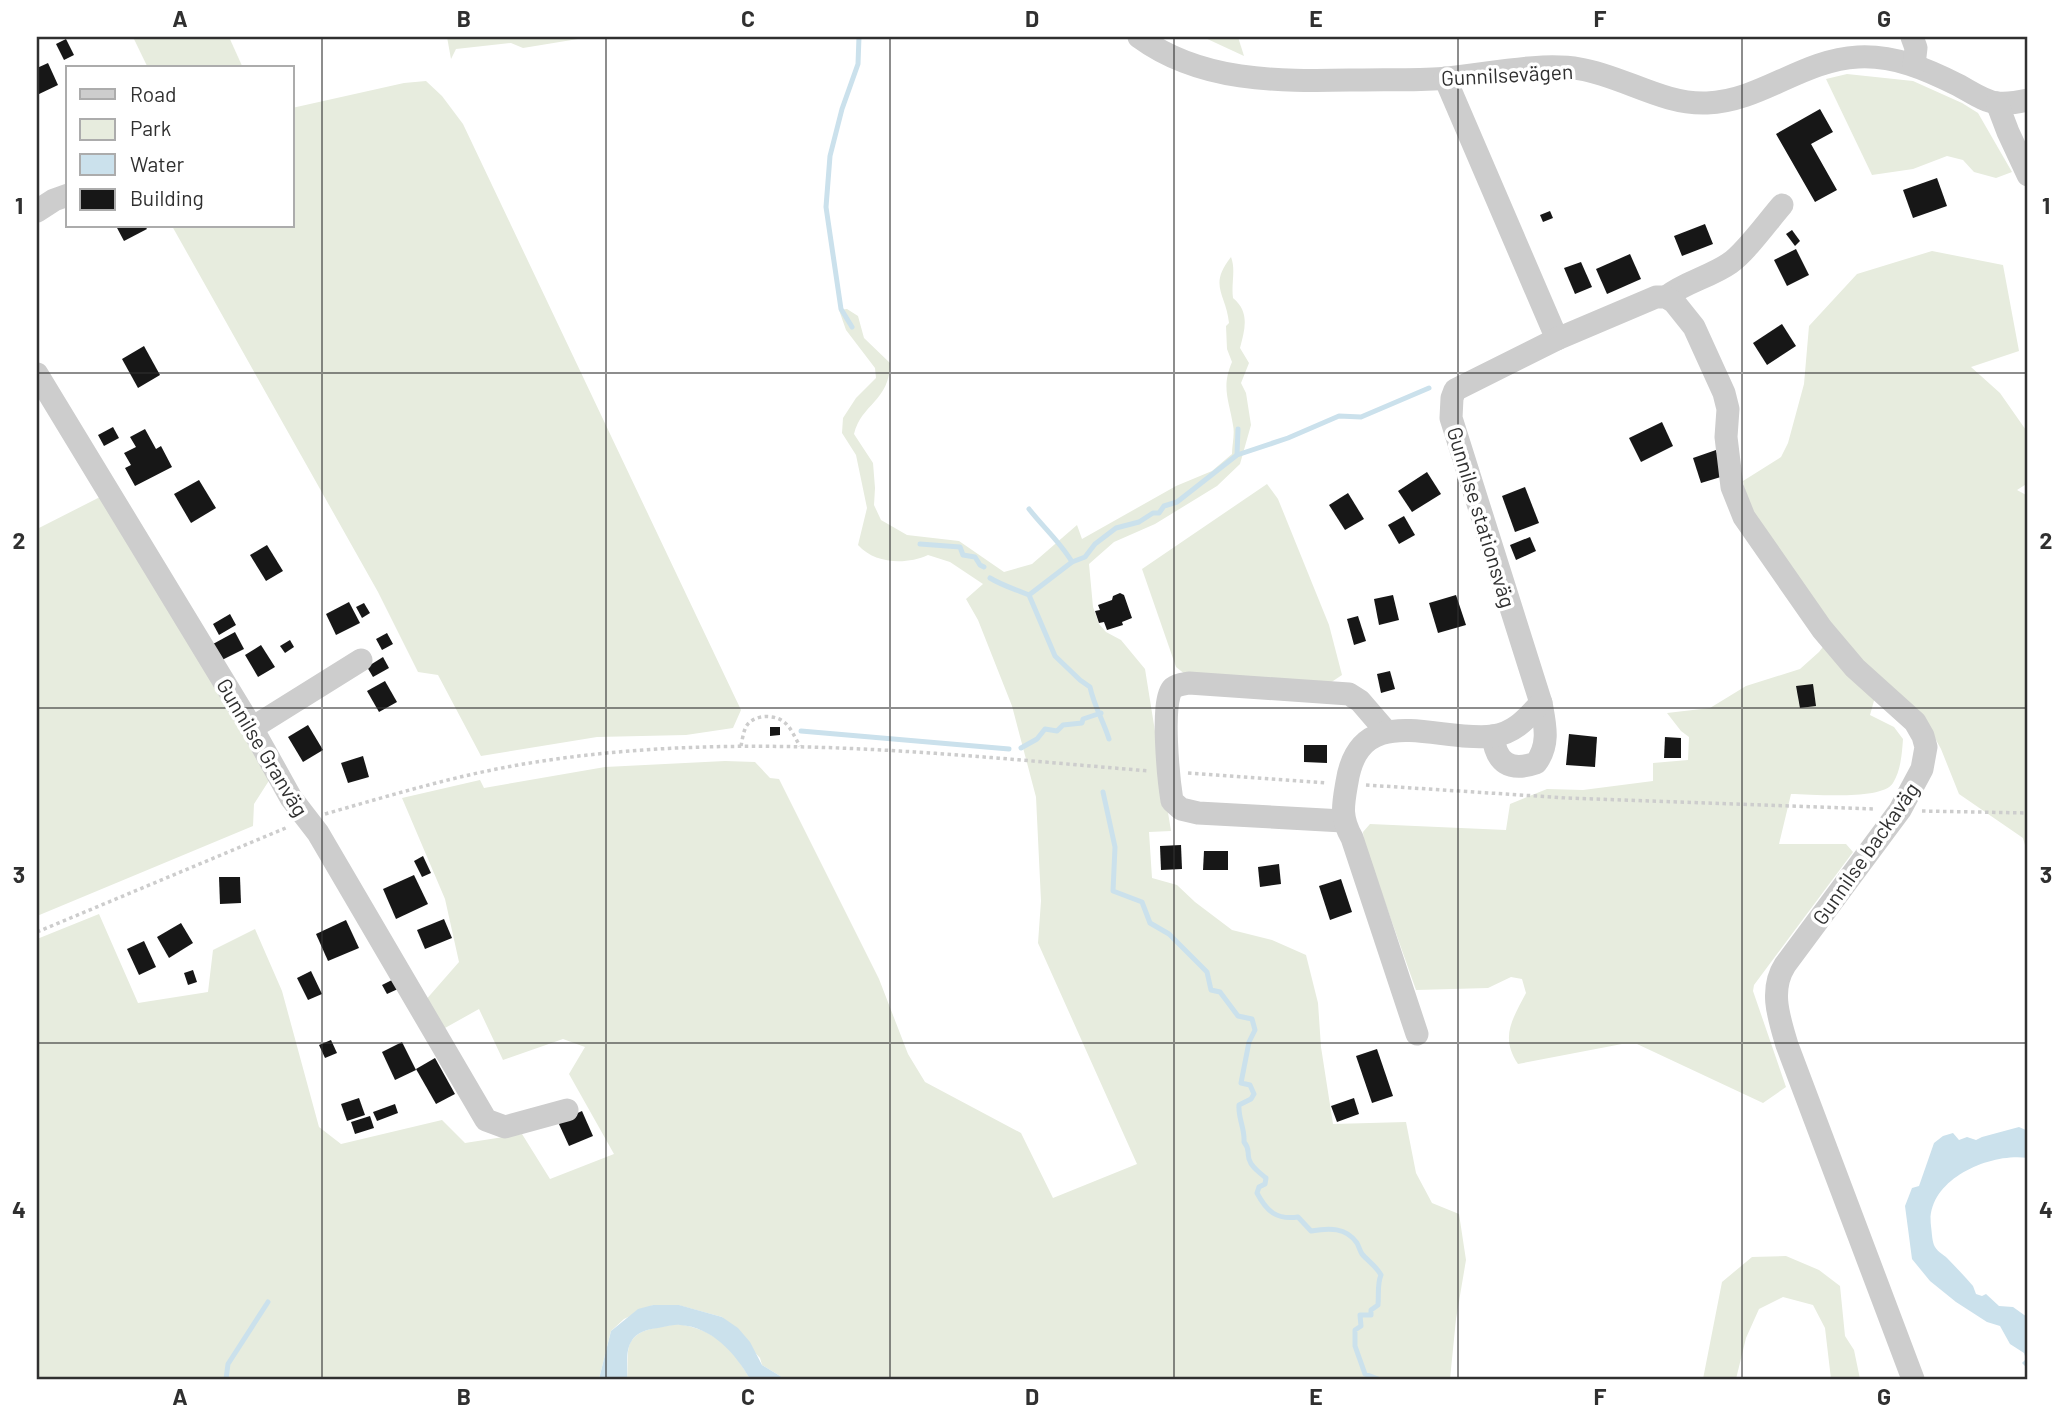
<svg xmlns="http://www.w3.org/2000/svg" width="2065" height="1416" font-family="Barlow,sans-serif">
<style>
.green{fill:#e7ecde}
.water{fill:#cbe1ec}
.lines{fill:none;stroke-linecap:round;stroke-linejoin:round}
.stream{stroke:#cbe1ec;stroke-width:5}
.building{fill:#171717}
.path{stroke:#cdcdcd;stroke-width:3.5;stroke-dasharray:3.5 3.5;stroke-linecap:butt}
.minor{stroke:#cdcdcd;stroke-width:23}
.grid{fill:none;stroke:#303030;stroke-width:2;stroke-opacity:0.55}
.labels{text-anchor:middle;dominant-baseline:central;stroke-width:7;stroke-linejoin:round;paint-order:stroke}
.street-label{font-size:21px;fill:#303030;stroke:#fff}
.neatline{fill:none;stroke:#303030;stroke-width:2.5}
.grid-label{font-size:23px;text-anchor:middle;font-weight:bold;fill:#303030}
</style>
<rect width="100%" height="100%" fill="#fff"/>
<!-- green -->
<g class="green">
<polygon points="133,37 229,37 243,68 148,68"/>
<polygon points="447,37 590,37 523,48 511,43 456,49 451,59"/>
<polygon points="1203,37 1238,37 1244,56"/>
<polygon points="1847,74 1913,81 1962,103 1978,113 2012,172 1996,178 1974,172 1963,160 1947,156 1913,169 1872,175 1826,79"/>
<polygon points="426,81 442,96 463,124 741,710 733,728 686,735 597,737 481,756 438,675 418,672 378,592 172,226 292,226 292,108 404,83"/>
<path d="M1932,251L2003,265L2019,351L1971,367L2000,393L2028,433V483L2017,490L2028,496V856L2023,838L1959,794L1941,749L1925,720L1875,697L1870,715L1894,727L1903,739C1902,753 1901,770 1893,783C1882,801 1812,794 1791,794L1779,844H1846L1853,852L1754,985L1753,991L1786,1087L1763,1103L1637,1044H1622L1518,1064C1500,1037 1512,1020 1526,993L1522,979L1511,977L1488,988L1416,990L1364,843L1363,832L1370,824L1506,830L1510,804L1547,789L1583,790L1653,781V763L1688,760L1689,737L1681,731L1667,713L1710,708L1746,686L1800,669L1819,652L1836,630L1750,518L1743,481L1781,457L1788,443L1804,384L1809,326L1857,274Z"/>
<path d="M1231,257C1236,270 1231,283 1233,298C1250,312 1245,329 1240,348L1249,363L1241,383L1246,393L1251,425L1240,464L1217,486L1155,524L1114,542L1089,564L1093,607L1099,624L1106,632L1121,640L1145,669L1171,831L1149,832L1152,878L1177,885L1195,902L1232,930L1272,940L1306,955L1318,1003L1321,1047L1333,1124L1406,1122L1416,1173L1432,1203L1459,1214L1466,1260L1456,1319L1450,1379H785L762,1365L760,1358L722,1317L678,1305H653L624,1319L611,1331L599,1379H37V939L99,914L138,1003L208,992L213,950L255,929L282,991L319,1127L341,1144L442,1120L465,1143L522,1134L550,1179L614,1154L569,1074L585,1047L563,1039L503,1060L479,1009L445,1028L424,1002L459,962L445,899L402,798L480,780L484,788L605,767L725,761L755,762L770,778L779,779L879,979L908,1054L925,1082L1021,1133L1053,1198L1137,1164L1038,943L1041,901L1036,797L1012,706L978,620L966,599L983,584L950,562L928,555C906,565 875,564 858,545L867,508L856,455L842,433L843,418L856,398L876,378L875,368L846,330L839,310L847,309L858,316L864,338L890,363C890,401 861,404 854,434L873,463L875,488L874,505L881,520L907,535L959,541L1004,572L1032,564L1077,525L1082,539L1176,486L1212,471L1232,454C1232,445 1235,434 1233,425C1229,400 1221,387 1232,362L1227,349L1226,326L1229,323C1226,293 1208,286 1231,257Z"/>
<polygon points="1267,484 1278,499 1329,625 1342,675 1330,683 1186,675 1176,667 1142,569"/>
<polygon points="100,497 270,779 254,804 253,826 37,916 37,529"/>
<polygon points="1786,1256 1819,1270 1840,1286 1845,1336 1854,1350 1860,1379 1831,1379 1825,1328 1813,1305 1783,1297 1759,1309 1746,1338 1736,1379 1703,1379 1722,1282 1752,1257"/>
<path d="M677,1324C714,1329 732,1347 750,1379H627C628,1370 627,1361 628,1352C630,1327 659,1328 677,1324Z"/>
</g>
<!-- water -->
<g class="water">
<path d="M2019,1127L2028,1131V1158C1990,1152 1925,1180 1931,1226C1932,1233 1932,1242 1935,1247C1938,1252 1944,1255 1947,1258C1956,1267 1965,1277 1973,1286L1976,1294L1982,1296L1986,1294L1999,1306L2013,1307L2027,1317L2028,1369L2022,1363L2026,1359L2024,1353L2010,1344L2000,1326L1987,1322L1956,1302L1930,1281L1912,1259L1905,1206L1912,1188L1919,1186L1934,1143L1943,1136L1953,1133L1959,1140L1967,1137L1976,1140L1982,1137Z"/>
<path d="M653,1305H679L722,1317L738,1328L750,1342L762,1365L785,1379H750C735,1353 712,1327 680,1325C673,1324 666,1327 658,1328C648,1329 636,1332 631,1342C625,1352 628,1368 627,1379H599L611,1331L638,1309Z"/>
</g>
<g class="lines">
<!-- stream -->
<g class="stream">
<polyline points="852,327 841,309 826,207 830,156 842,109 858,64 859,37"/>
<polyline points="1237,455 1238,429"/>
<path d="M1029,509C1043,527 1061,543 1072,562"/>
<polyline points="920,544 960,547 963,555 975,557 980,565 984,567"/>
<path d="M990,578C1003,586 1015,589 1029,595L1055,656L1080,680L1090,687C1094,706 1103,720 1109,739"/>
<polyline points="1029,595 1072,562 1085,557 1095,544 1116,528 1139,522 1153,513 1159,513 1164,506 1177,502 1237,455 1288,438 1339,416 1361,417 1429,388"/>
<polyline points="801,731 1009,749"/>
<polyline points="1021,748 1037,739 1045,729 1057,731 1063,725 1082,723 1083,719 1101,713"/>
<path d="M1103,792L1115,847L1113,891L1142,902L1150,923L1169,934L1207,972L1211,990L1220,992L1238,1016L1252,1019L1255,1030L1249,1042L1241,1083L1250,1085L1254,1094L1251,1099L1239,1105C1238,1119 1245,1128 1244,1142C1250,1149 1247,1151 1249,1159C1251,1167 1260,1173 1266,1178L1265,1184L1259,1187L1257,1193C1267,1212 1277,1220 1298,1217L1311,1231C1329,1228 1346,1227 1357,1243C1359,1247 1360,1251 1362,1254C1368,1261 1376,1266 1381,1275C1377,1284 1379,1294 1378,1305L1371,1310V1315H1360L1361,1326L1355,1330V1346L1365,1374L1378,1379"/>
<polyline points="226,1379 228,1364 268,1302"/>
</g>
</g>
<!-- building -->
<g class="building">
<polygon points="66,39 74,55 64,60 56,44"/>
<polygon points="48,63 58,85 37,95 37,68"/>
<polygon points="1820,109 1833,132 1811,144 1837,190 1815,202 1776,134"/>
<polygon points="1937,178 1947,206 1913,218 1903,190"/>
<polygon points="1550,211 1553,218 1543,222 1540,215"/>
<polygon points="1705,224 1713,244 1682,256 1674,236"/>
<polygon points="116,226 145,226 147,229 124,241"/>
<polygon points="1792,230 1800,241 1795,246 1786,234"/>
<polygon points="1796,249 1809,275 1787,286 1774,260"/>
<polygon points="1630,254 1641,279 1607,294 1596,269"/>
<polygon points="1581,262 1592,287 1575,294 1564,268"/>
<polygon points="1782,324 1796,346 1767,365 1753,343"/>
<polygon points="144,346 160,375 138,388 122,359"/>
<polygon points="1662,422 1673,446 1641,462 1629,438"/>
<polygon points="113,427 119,438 104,446 98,435"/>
<polygon points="145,429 156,449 161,446 172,467 135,486 125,468 131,465 124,453 136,447 130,437"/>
<polygon points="1716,450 1724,476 1701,483 1693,458"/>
<polygon points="1427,472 1441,494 1412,512 1398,491"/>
<polygon points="199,480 216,508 191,523 174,494"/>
<polygon points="1525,487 1539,523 1515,532 1502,496"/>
<polygon points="1348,493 1364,519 1345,530 1329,505"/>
<polygon points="1404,516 1415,535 1399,544 1388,525"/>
<polygon points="1530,537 1536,551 1516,560 1510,545"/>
<polygon points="267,545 283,571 266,581 250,555"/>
<polygon points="1120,593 1124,595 1132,618 1122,622 1123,625 1107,630 1104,622 1099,623 1095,611 1100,610 1098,605 1112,600 1113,596"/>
<polygon points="1393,595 1399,620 1379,625 1374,599"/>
<polygon points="1456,595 1466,625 1438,633 1429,603"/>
<polygon points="349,602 360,623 336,635 326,614"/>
<polygon points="364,603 370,613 362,618 356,607"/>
<polygon points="230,614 236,625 219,635 213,624"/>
<polygon points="1358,616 1366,641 1354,645 1347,619"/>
<polygon points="235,632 244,649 222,660 213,644"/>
<polygon points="387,633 393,644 382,650 376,639"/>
<polygon points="290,640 294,647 285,653 280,646"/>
<polygon points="261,645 275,667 258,677 245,655"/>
<polygon points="383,657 389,668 373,677 367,667"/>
<polygon points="1390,671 1395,689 1381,693 1377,674"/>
<polygon points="385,681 397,702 379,712 367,691"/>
<polygon points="1813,684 1816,706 1800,708 1796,686"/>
<polygon points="308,725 323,750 303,762 288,737"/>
<polygon points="770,727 780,727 780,735 770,736"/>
<polygon points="1569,734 1597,737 1595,767 1566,765"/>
<polygon points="1665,737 1681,738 1681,758 1664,758"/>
<polygon points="1304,745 1327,745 1327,763 1304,762"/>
<polygon points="363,756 369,777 348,783 341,763"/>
<polygon points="1181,845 1182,869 1161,870 1160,846"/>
<polygon points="1204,851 1228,851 1228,870 1203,870"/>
<polygon points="423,856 431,873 422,877 414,861"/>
<polygon points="1279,864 1281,884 1260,887 1258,867"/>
<polygon points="414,875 428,904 396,919 383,889"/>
<polygon points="219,877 240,877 241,903 220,904"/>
<polygon points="1341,879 1352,912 1330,920 1319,886"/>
<polygon points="444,919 452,938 425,949 417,930"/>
<polygon points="346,920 359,948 328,961 316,934"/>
<polygon points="181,923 193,943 169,958 157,937"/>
<polygon points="144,941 156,967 139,975 127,949"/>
<polygon points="193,970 197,982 188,985 184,973"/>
<polygon points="311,971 322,994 308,1000 297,978"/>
<polygon points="396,978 400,988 387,994 382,985"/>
<polygon points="331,1040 337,1053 325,1058 319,1045"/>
<polygon points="402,1042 416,1070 395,1080 382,1052"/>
<polygon points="1377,1049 1393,1096 1372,1103 1356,1056"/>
<polygon points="435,1058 455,1094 436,1104 416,1069"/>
<polygon points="359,1098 365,1115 347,1121 341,1104"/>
<polygon points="1354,1098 1359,1114 1337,1122 1331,1106"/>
<polygon points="395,1104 398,1113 377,1121 373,1112"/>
<polygon points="582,1111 593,1136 569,1146 558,1122"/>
<polygon points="370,1116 374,1128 355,1134 351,1122"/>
</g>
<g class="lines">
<!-- path -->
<g class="path">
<path d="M741,746C742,741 743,734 745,729C750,715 773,713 784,722C791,727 795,738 800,746"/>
<polyline points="1188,773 1327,783"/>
<polyline points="1366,785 1567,798 1876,809"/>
<polyline points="1922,811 2028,813"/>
<path d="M325,814C395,794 464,773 536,762C739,730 945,754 1149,771"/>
<polyline points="37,932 288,827"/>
</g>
<!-- minor -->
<g class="minor">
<path d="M1139,37C1203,84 1283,81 1358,80C1388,79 1419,81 1448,78C1489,74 1540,62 1580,69C1623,76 1663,105 1707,103C1761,101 1802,60 1858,57C1894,55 1926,69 1958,85C1970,91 1983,101 1997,103C2006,104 2019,102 2028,100"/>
<polyline points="1912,37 1916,48 1914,65"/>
<polyline points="1445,78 1557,339"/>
<polyline points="1997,103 2008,132 2028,175"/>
<polyline points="37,211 54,200 68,195"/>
<path d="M1666,297C1685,282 1710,277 1730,263C1746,252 1768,221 1782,205"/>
<polyline points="37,374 252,728 291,798 318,833 486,1120 505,1127 567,1110"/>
<polyline points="252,728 361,660"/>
<path d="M1493,736C1496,763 1510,772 1536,763C1550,744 1545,725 1541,703L1451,418L1452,398L1455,390L1557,339L1656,297H1666L1674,302L1694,327L1724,393L1728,409L1726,437L1732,487L1744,517L1822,629L1855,668L1915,722L1923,736L1926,747L1922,769L1900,810L1785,965C1769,990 1779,1018 1787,1045L1913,1379"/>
<path d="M1343,821L1198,813L1181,809L1172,801C1169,782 1160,700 1173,688C1178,684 1184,684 1189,683L1349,694L1360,701L1385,730"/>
<path d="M1417,1034L1352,838C1340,817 1343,805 1347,782C1360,699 1438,743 1493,736C1515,733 1527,718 1541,703"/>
</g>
</g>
<!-- grid -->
<path class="grid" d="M322,37V1379M606,37V1379M890,37V1379M1174,37V1379M1458,37V1379M1742,37V1379M37,373H2028M37,708H2028M37,1043H2028"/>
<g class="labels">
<!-- street labels -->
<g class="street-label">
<text transform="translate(1507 74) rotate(-3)">Gunnilsevägen</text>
<text transform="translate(1482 517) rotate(73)">Gunnilse stationsväg</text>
<text transform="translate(263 747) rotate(59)">Gunnilse Granväg</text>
<text transform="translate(1865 853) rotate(-55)">Gunnilse backaväg</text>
</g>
</g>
<!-- border -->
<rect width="2065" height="1416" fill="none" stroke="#ffffff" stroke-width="77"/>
<!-- legend -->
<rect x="66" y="66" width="228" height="161" fill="#ffffff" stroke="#acacac" stroke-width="2"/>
<rect x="80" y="89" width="35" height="10" fill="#cdcdcd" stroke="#acacac" stroke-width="2"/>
<text x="130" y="102" font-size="21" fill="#303030">Road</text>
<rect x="80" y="119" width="35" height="21" fill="#e7ecde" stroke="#acacac" stroke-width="2"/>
<text x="130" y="136" font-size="21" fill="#303030">Park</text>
<rect x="80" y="154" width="35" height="21" fill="#cbe1ec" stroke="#acacac" stroke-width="2"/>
<text x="130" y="172" font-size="21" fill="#303030">Water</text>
<rect x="80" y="189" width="35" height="21" fill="#171717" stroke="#acacac" stroke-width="2"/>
<text x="130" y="206" font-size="21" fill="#303030">Building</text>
<rect x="38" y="38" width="1988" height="1340" class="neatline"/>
<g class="grid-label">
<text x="180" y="27">A</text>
<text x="464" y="27">B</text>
<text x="748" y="27">C</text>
<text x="1032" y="27">D</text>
<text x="1316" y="27">E</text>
<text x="1600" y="27">F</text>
<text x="1884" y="27">G</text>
<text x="19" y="214">1</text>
<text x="2046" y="214">1</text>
<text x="19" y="549">2</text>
<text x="2046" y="549">2</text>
<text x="19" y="883">3</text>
<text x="2046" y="883">3</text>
<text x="19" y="1218">4</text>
<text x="2046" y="1218">4</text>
<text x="180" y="1405">A</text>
<text x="464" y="1405">B</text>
<text x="748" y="1405">C</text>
<text x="1032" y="1405">D</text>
<text x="1316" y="1405">E</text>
<text x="1600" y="1405">F</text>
<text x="1884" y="1405">G</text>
</g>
</svg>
